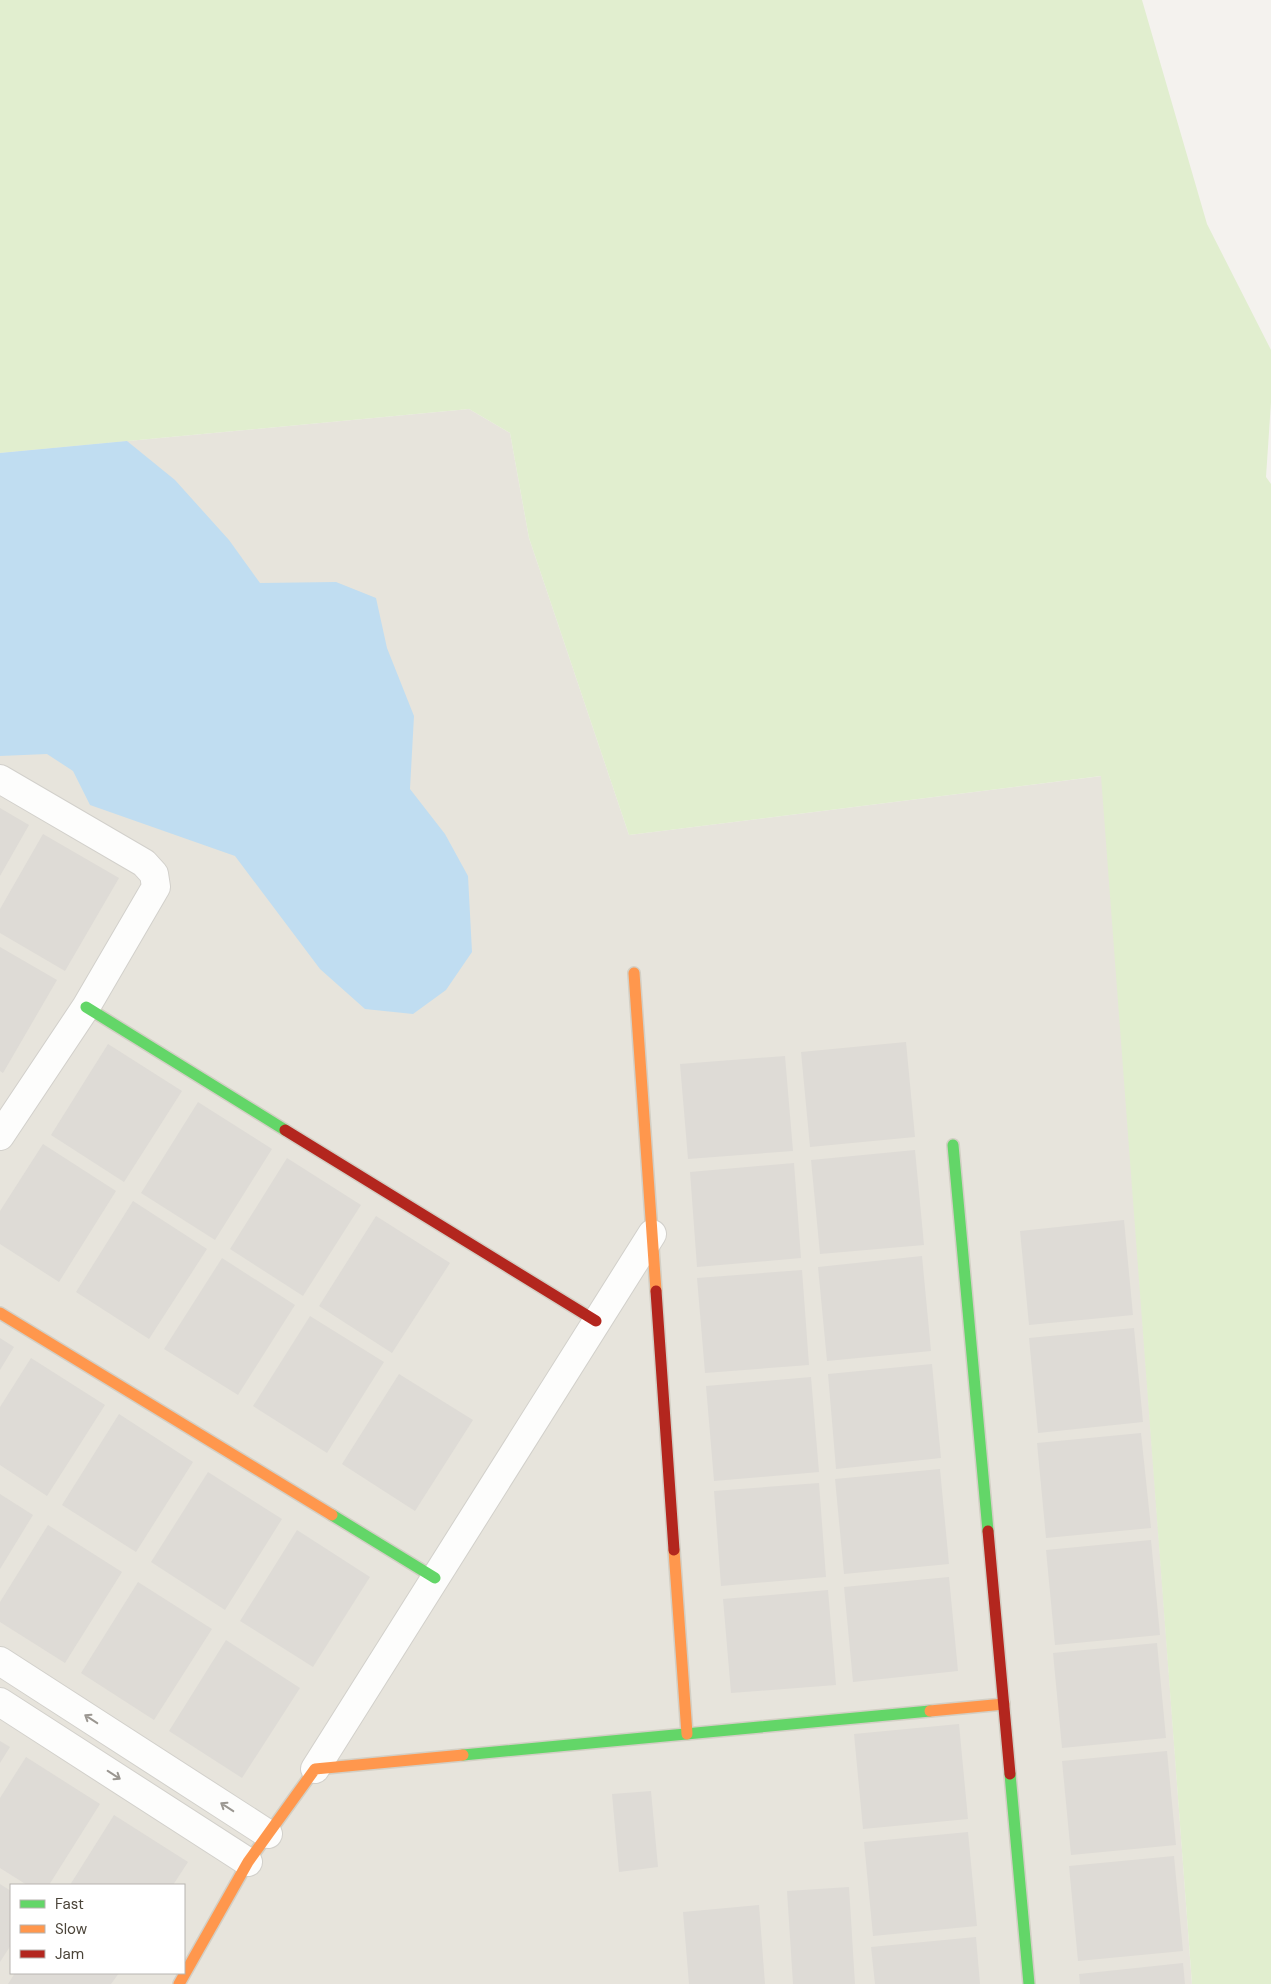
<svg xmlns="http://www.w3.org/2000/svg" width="1271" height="1984" font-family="'DM Sans',sans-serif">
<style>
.residential{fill:#e7e4dc;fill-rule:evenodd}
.green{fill:#e1eecf}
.water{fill:#c0ddf1}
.building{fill:#dedbd6}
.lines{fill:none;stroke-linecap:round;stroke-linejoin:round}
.street-casing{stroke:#d2d0cb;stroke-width:30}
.fast-casing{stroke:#d3cfc5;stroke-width:14}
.slow-casing{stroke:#d3cfc5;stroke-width:14}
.jam-casing{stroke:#d3cfc5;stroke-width:14}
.street{stroke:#fdfdfc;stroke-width:28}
.fast{stroke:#63d668;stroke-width:11}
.slow{stroke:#ff974d;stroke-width:11}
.jam{stroke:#b3261e;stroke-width:11}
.oneway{stroke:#9b9791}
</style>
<rect width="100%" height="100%" fill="#f4f2ee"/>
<!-- residential -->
<path class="residential" d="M469,409L510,433L529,538L629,835L1102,776L1192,1984H0V453ZM11,1885H184V1973H11Z"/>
<!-- green -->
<polygon class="green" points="0,0 1142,0 1207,224 1271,350 1271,402 1266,477 1271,484 1271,1984 1192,1984 1101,776 629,835 529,538 510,433 469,409 0,453"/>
<!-- water -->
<polygon class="water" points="127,441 175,480 229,540 260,583 336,582 376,598 387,648 414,716 410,789 445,834 468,876 472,952 446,990 413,1014 365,1009 320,969 235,856 90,805 73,771 47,754 0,756 0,453"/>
<!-- building -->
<g class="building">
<polygon points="0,808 29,825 0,876"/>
<polygon points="43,834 119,878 65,971 0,933 0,909"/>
<polygon points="0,947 57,980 3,1073 0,1071"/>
<polygon points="906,1042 915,1137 810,1147 801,1052"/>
<polygon points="108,1044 182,1091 124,1182 51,1135"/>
<polygon points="785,1056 793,1151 688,1159 680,1064"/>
<polygon points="198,1102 272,1149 215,1240 141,1193"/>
<polygon points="43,1144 116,1191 59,1282 0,1244 0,1211"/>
<polygon points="915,1150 924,1245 820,1254 811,1160"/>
<polygon points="287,1158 361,1205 303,1296 230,1249"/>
<polygon points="794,1163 801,1258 697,1267 690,1172"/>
<polygon points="133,1201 207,1249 149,1339 76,1292"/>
<polygon points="376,1216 450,1263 392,1353 319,1306"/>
<polygon points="1124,1220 1133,1315 1029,1325 1020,1231"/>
<polygon points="922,1256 931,1351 827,1361 818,1267"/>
<polygon points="222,1258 295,1305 238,1395 164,1349"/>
<polygon points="802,1270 809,1365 705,1373 697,1278"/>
<polygon points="310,1316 384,1362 327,1453 253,1406"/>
<polygon points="1134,1328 1143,1422 1038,1433 1029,1338"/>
<polygon points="0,1338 14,1347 0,1370"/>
<polygon points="31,1358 105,1405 47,1496 0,1465 0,1407"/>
<polygon points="932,1364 941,1458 836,1469 828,1374"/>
<polygon points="399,1374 473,1420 415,1511 342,1464"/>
<polygon points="811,1377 819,1472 714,1481 706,1386"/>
<polygon points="119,1414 193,1462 136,1552 62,1505"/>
<polygon points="1141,1433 1151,1528 1046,1538 1037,1443"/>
<polygon points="940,1469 949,1564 844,1574 835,1479"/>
<polygon points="208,1472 282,1519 225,1610 151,1562"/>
<polygon points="819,1483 826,1577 721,1586 714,1491"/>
<polygon points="0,1494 33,1515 0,1569"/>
<polygon points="48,1525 122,1572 65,1663 0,1622 0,1602"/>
<polygon points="297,1530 370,1577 313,1667 240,1621"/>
<polygon points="1151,1540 1160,1635 1055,1645 1046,1550"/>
<polygon points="949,1577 958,1671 853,1682 844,1587"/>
<polygon points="138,1582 212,1629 154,1720 81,1673"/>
<polygon points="828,1590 836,1685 731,1693 723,1599"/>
<polygon points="226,1640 300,1688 242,1778 169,1731"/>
<polygon points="1157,1643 1166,1738 1062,1748 1053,1653"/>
<polygon points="959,1724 968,1819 863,1829 854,1734"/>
<polygon points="0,1741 10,1747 0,1763"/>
<polygon points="1167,1751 1176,1845 1071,1855 1062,1761"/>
<polygon points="26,1757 100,1804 49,1885 27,1885 0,1868 0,1798"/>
<polygon points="651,1791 658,1867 619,1872 612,1794"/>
<polygon points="114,1815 188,1862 173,1885 70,1885"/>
<polygon points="968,1832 977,1926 873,1936 864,1842"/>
<polygon points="1174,1856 1183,1951 1078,1961 1069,1866"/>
<polygon points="0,1884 11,1891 11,1945 0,1962"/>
<polygon points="849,1887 855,1984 793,1984 787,1891"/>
<polygon points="759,1905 765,1984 689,1984 683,1912"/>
<polygon points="976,1937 980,1984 875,1984 871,1947"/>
<polygon points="1183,1963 1185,1984 1080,1984 1079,1974"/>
<polygon points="15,1973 119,1973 111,1984 8,1984"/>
</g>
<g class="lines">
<!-- street casing -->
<g class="street-casing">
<g id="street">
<polyline points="0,779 144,863 154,874 156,887 86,1007 0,1136"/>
<polyline points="0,1661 268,1834"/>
<polyline points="0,1702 248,1862"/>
<polyline points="315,1769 652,1234"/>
</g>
</g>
<!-- fast casing -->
<g class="fast-casing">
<g id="fast">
<polyline points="86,1007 285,1130"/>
<polyline points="953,1145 988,1531"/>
<polyline points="332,1515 435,1578"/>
<polyline points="463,1755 930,1711"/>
<polyline points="1010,1774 1029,1984"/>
</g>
</g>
<!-- slow casing -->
<g class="slow-casing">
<g id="slow">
<polyline points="634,973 656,1291"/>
<polyline points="0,1313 332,1515"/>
<polyline points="674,1550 687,1734"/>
<polyline points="930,1711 1004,1704"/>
<polyline points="179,1984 248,1862 315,1769 463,1755"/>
</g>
</g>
<!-- jam casing -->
<g class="jam-casing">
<g id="jam">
<polyline points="285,1130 596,1321"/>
<polyline points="656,1291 674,1550"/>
<polyline points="988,1531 1010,1774"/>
</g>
</g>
<!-- street -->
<use href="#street" class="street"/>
<!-- fast -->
<use href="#fast" class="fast"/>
<!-- slow -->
<use href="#slow" class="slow"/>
<!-- jam -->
<use href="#jam" class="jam"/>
</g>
<!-- one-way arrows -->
<defs><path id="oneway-shaft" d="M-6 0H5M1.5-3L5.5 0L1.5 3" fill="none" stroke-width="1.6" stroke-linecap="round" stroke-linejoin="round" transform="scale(1.25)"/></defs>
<g class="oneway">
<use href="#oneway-shaft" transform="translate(91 1719) rotate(-147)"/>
<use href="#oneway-shaft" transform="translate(114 1775) rotate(33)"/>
<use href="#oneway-shaft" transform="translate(227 1807) rotate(-147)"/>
</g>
<!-- legend -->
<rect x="10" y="1884" width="175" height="90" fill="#ffffff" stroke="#b7b4b0"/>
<rect x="20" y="1900" width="25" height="8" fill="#63d668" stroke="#b7b4b0"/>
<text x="55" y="1909" font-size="15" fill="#4b4439">Fast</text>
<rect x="20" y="1925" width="25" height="8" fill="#ff974d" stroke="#b7b4b0"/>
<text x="55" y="1934" font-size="15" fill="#4b4439">Slow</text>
<rect x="20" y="1950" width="25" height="8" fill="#b3261e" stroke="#b7b4b0"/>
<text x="55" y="1959" font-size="15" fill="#4b4439">Jam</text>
</svg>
